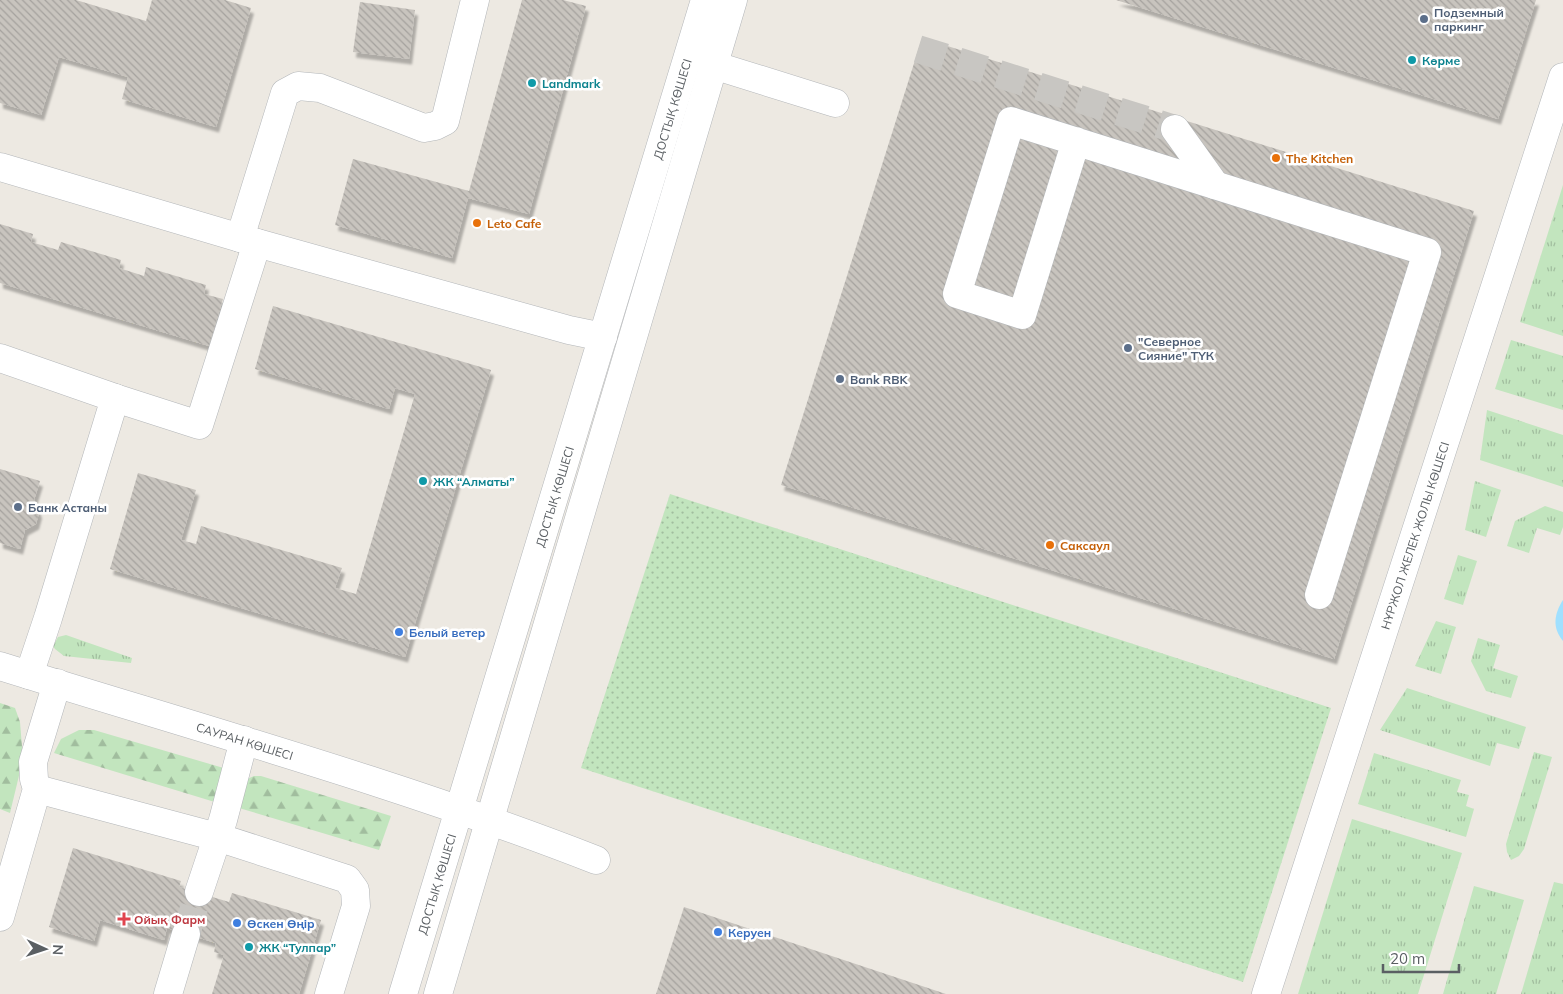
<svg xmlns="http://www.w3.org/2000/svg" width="1563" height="994" font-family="Mulish,sans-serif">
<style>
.grass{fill:url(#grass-tufts)}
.forest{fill:url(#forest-firs)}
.park{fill:url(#park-dots)}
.water{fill:#a0e0ff}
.building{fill:url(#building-back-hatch);filter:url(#shadow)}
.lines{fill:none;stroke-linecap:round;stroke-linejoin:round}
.minor-tunnel{stroke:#c8c6c2;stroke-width:28;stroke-dasharray:28 14;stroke-linecap:butt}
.minor-casing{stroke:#b3b6b9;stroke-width:29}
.minor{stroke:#fff;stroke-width:28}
.service-dot{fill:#5c6f8a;stroke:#fff;stroke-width:2}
.culture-dot{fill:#0f9aa8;stroke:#fff;stroke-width:2}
.food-dot{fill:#e8710a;stroke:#fff;stroke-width:2}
.shop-dot{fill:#3f7fe0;stroke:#fff;stroke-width:2}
.health-dot{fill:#e0444e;stroke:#fff;stroke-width:2}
.labels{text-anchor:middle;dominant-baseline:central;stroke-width:5;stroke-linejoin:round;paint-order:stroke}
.service-label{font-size:12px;font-weight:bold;fill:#4e5e75;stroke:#fff;text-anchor:start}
.culture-label{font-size:12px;font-weight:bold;fill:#0d838f;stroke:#fff;text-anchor:start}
.street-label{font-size:12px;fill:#5a5f63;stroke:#fff}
.food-label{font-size:12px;font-weight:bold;fill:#c56008;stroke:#fff;text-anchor:start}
.shop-label{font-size:12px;font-weight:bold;fill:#366cbe;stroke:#fff;text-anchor:start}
.health-label{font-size:12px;font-weight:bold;fill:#be3a42;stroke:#fff;text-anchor:start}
</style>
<defs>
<pattern id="grass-tufts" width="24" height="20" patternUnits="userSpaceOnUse" patternTransform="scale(1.25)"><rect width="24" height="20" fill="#c2e5be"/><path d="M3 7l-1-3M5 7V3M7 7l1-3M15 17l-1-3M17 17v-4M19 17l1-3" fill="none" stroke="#a1bd9e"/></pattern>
<pattern id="forest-firs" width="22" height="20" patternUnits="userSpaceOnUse" patternTransform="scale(1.25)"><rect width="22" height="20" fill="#c2e5be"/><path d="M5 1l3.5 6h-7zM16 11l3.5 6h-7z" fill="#a1bd9e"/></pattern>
<pattern id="park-dots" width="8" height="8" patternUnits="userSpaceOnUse" patternTransform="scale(1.25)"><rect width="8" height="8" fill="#c2e5be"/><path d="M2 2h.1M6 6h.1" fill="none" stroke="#a1bd9e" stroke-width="1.8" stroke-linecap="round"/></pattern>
<pattern id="building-back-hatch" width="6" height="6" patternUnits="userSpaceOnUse" patternTransform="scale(1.25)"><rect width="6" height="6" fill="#c8c4be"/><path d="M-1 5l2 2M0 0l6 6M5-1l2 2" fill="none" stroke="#a5a29e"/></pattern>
<filter id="shadow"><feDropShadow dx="3" dy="5.5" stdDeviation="1" flood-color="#0004"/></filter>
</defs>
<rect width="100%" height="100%" fill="#ede9e2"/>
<!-- grass -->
<g class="grass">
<polygon points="1563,185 1563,336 1520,322"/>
<polygon points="1511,340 1563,356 1563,410 1495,389"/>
<polygon points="1487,410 1563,435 1563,487 1480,460"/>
<polygon points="1475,481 1501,490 1486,537 1465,530"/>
<polygon points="1545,506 1563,512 1563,527 1560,535 1537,528 1529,553 1507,546 1515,521"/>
<polygon points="1458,555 1477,561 1463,605 1444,599"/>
<polygon points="1436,621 1456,627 1441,674 1415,666"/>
<polygon points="66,635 132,658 131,663 64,656 55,649 53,646 58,637"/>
<polygon points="1478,638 1500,645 1493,668 1518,676 1511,698 1486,691 1471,661"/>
<polygon points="1407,688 1526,727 1519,749 1497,743 1490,766 1380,730"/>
<polygon points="1534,752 1552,757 1524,849 1519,856 1511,860 1507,852 1506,844"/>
<polygon points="1374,753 1461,780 1457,792 1469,795 1466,806 1474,809 1466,837 1358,804"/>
<polygon points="1352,819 1462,853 1418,994 1298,994"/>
<polygon points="1554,882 1563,884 1563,994 1521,994"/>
<polygon points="1474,886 1524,900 1496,994 1443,994"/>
</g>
<!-- forest -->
<g class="forest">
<polygon points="0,703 15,708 20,722 23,759 10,813 0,809"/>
<polygon points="79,730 94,730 227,769 218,803 54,753 61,739"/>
<polygon points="254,776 261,776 391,816 379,850 239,808 247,779"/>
</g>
<!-- park -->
<polygon class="park" points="670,494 1331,708 1243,982 581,768"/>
<!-- water -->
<path class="water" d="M1563,600V641C1552,628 1554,614 1563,600Z"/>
<!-- building -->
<g class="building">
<polygon points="0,0 76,0 146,21 152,0 225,0 251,8 216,127 122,99 128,77 59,57 41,115 0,103"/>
<polygon points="522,0 563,0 586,6 529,214 468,198 452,258 335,225 353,159 469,191"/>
<polygon points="1116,0 1536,0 1498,119"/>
<polygon points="360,2 415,10 409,59 353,52"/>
<polygon points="922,38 1474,211 1334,659 781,485"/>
<polygon points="0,224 33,234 31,242 58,250 61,242 121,260 119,268 144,276 146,267 206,285 204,294 223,299 209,346 0,283"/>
<polygon points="273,306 491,370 405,657 110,569 138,473 196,490 181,540 196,544 201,526 342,568 335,588 356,594 415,394 395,388 389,409 255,369"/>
<polygon points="0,469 40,481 34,500 39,513 36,524 25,530 20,549 0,543"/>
<polygon points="73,848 181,881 179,887 229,902 232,893 321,920 299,994 212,994 224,955 214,952 216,943 167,928 164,940 100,920 94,941 49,927"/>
<polygon points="684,907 946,994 656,994"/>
</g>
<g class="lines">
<!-- minor-tunnel -->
<g class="minor-tunnel">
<polyline points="918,49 1175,129"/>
<polyline points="186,934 199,892"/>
</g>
<!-- minor casing -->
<g class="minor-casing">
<g id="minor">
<polyline points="713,65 835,103"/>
<polyline points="1175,129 1215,185"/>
<polyline points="1076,141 1022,315 957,294 1011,121 1427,252 1319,595"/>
<polyline points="0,167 257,243 569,330 603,337"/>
<polyline points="240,238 285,93 298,86 320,88 424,128 435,126 445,121 475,0"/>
<polyline points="0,358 115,398 199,425 257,243"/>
<path id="s1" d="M0,666C199,728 401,784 596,860"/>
<polyline points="29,675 48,618 115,398"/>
<polyline points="37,789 217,837 347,879 355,890 356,906 329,994"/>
<polyline points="199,892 223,820 244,740"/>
<polyline points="0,917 37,789 34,779 33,762 57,683"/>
<polyline points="168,994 186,934"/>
<path id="s2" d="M403,994L705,0"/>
<polyline points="438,994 733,0"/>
<path id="s3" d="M1266,994L1563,77"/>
</g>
</g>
<!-- minor -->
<use href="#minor" class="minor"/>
</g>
<!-- markers -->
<g class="service-dot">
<circle cx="1424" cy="19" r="5"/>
<circle cx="1128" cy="348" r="5"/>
<circle cx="840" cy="379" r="5"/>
<circle cx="18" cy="507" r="5"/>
</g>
<g class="culture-dot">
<circle cx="1412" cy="60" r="5"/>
<circle cx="532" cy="83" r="5"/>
<circle cx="423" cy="481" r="5"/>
<circle cx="249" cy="947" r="5"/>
</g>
<g class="food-dot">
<circle cx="1276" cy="158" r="5"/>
<circle cx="477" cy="223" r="5"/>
<circle cx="1050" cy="545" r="5"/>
</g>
<g class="shop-dot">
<circle cx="399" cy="632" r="5"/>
<circle cx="237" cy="923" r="5"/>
<circle cx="718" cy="932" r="5"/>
</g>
<path class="health-dot" d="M121.5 911.5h5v5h5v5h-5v5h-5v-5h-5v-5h5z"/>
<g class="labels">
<!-- service labels -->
<g class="service-label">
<text x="1434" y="12">Подземный<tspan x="1434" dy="14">паркинг</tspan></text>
<text x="1138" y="341">"Северное<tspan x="1138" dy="14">Cияние" ТҮК</tspan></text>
<text x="850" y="379">Bank RBK</text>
<text x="28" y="507">Банк Астаны</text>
</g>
<!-- culture labels -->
<g class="culture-label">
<text x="1422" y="60">Көрме</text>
<text x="542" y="83">Landmark</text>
<text x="433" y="481">ЖК “Алматы”</text>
<text x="259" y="947">ЖК “Тулпар”</text>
</g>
<!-- street labels -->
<g class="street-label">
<text stroke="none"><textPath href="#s2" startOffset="925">ДОСТЫҚ КӨШЕСІ</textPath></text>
<text stroke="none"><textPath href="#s2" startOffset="520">ДОСТЫҚ КӨШЕСІ</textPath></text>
<text stroke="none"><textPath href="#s3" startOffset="482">НҰРЖОЛ ЖЕЛЕК ЖОЛЫ КӨШЕСІ</textPath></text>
<text stroke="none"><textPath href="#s1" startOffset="256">САУРАН КӨШЕСІ</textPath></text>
<text stroke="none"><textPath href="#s2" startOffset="115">ДОСТЫҚ КӨШЕСІ</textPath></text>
</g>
<!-- food labels -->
<g class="food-label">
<text x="1286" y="158">The Kitchen</text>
<text x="487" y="223">Leto Cafe</text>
<text x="1060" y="545">Саксаул</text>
</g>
<!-- shop labels -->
<g class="shop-label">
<text x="409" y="632">Белый ветер</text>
<text x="247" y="923">Өскен Өңір</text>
<text x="728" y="932">Керуен</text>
</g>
<!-- health labels -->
<g class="health-label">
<text x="134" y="919">Ойық Фарм</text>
</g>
</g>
<!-- north arrow -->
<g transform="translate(45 949) rotate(93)" stroke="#ffffff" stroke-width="4" paint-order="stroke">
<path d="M0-4L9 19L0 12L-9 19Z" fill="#5a5f63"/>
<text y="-8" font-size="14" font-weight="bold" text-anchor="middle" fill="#5a5f63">N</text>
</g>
<!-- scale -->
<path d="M1383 964v8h76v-8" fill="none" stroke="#5a5f63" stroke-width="2.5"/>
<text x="1390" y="964" font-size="15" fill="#5a5f63" stroke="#ffffff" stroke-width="4" paint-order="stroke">20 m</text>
</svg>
